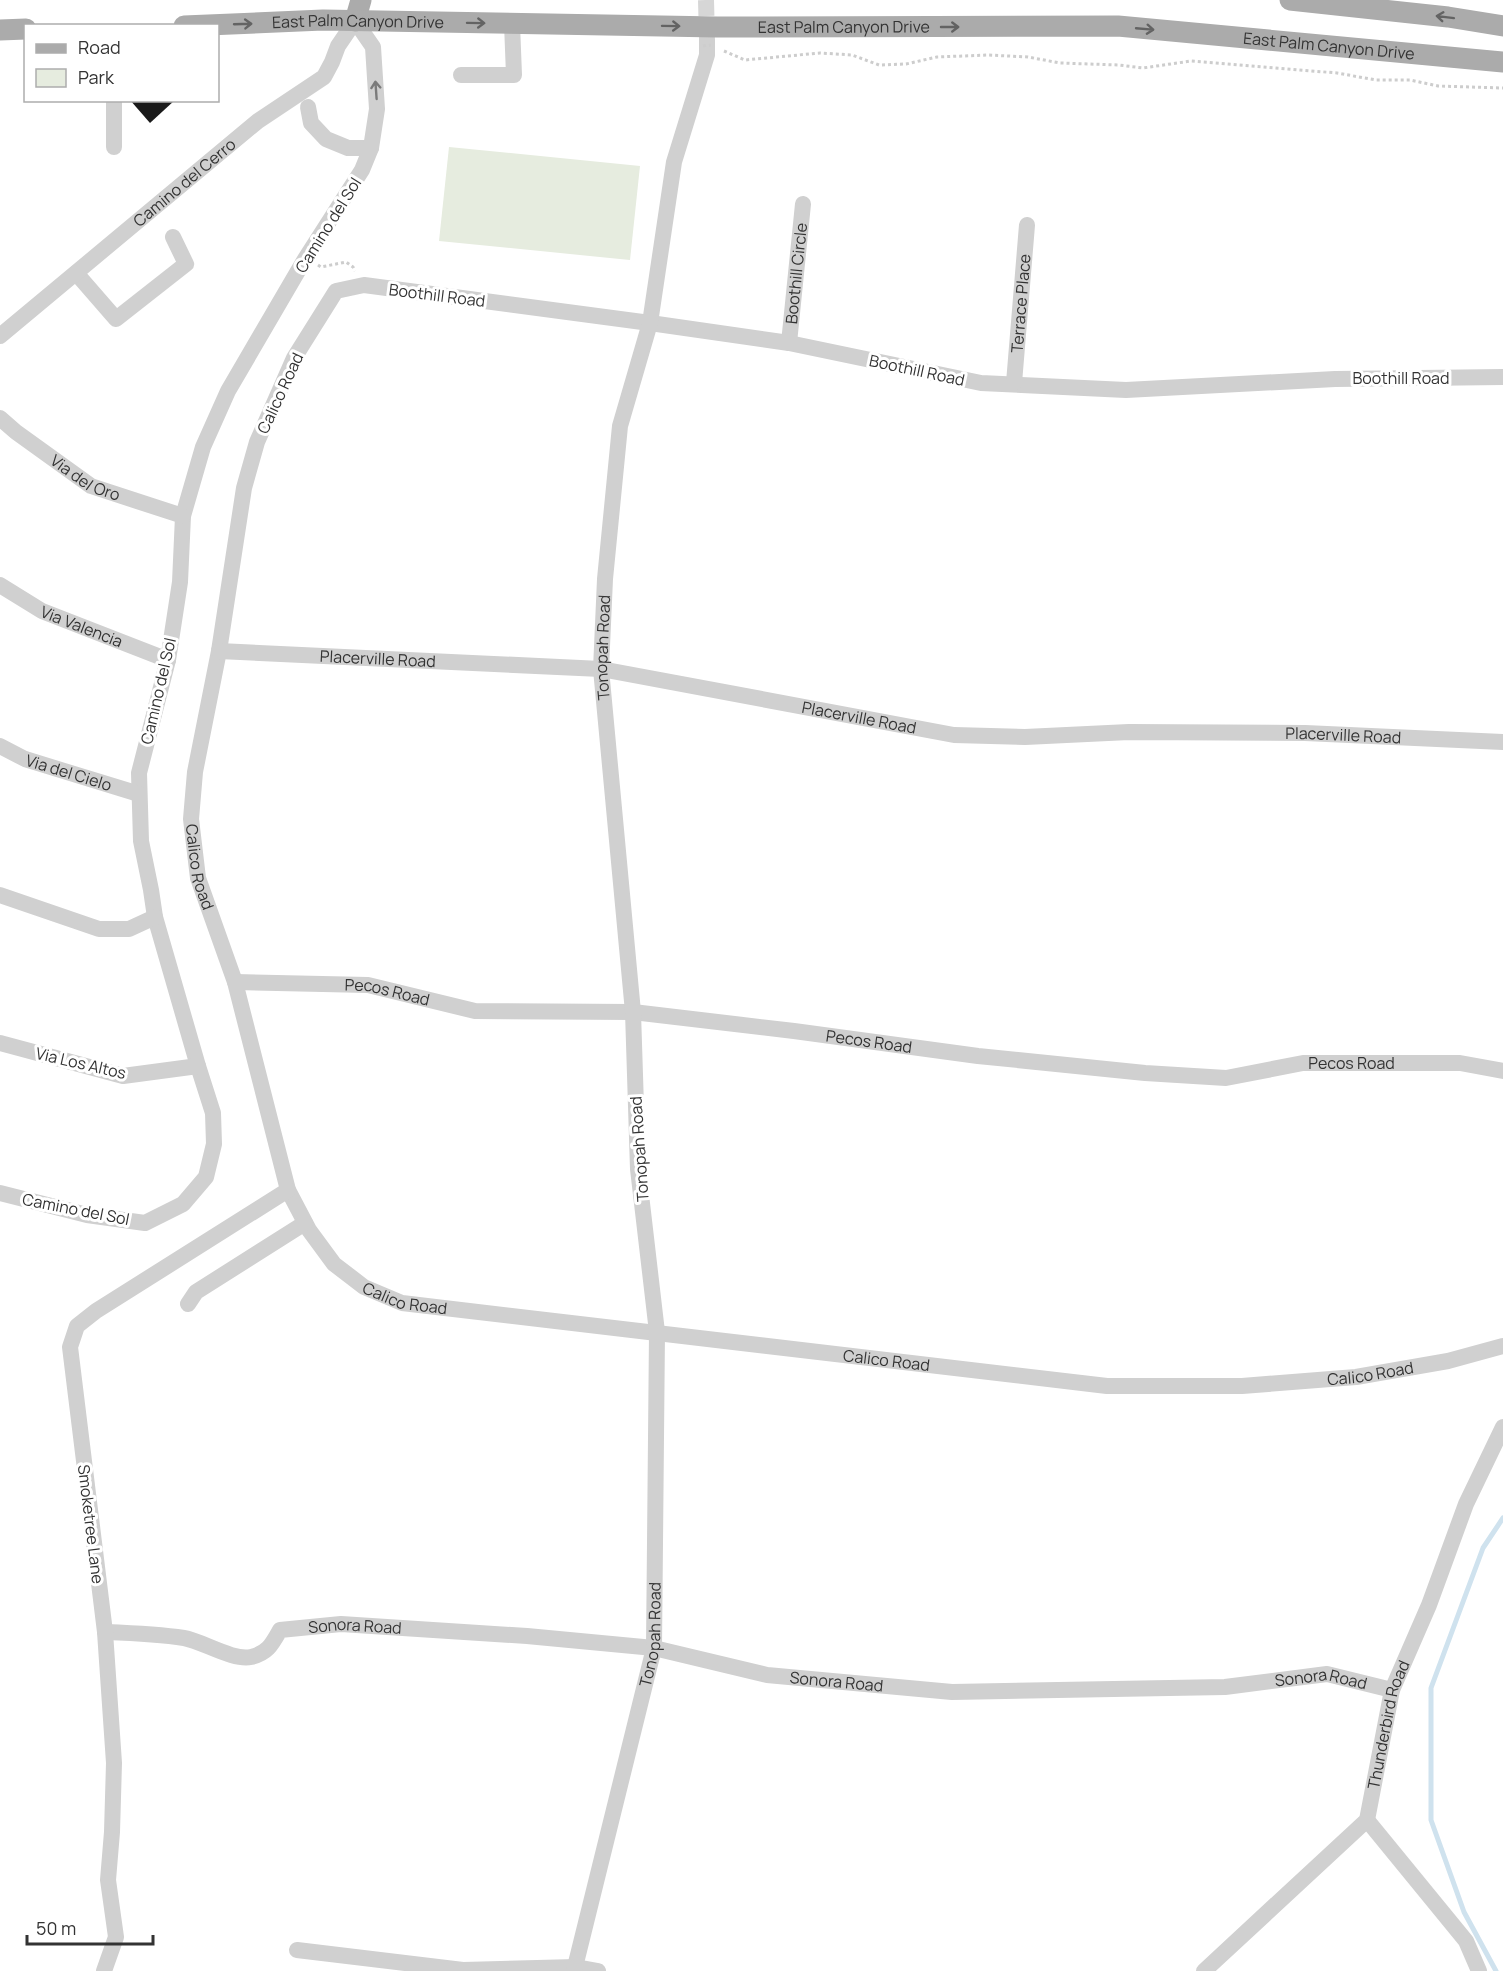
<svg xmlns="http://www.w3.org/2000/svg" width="1503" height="1971" font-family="Manrope,sans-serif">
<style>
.green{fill:#e6ecdf}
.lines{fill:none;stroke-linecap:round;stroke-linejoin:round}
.stream{stroke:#cfe2ee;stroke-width:5}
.building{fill:#1a1a1a}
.minor-tunnel{stroke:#d6d6d6;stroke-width:16;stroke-dasharray:16 8;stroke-linecap:butt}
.path{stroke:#cdcdcd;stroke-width:3;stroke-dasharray:3 3;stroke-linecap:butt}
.minor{stroke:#d0d0d0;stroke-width:16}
.major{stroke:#ababab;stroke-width:21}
.path-bridge{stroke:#cdcdcd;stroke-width:3;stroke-dasharray:3 3;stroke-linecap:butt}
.oneway{stroke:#636363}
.oneway2{stroke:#7a7a7a}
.labels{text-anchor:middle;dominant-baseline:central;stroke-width:6;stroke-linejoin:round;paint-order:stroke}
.street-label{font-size:16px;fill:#333;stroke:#fff}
</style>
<rect width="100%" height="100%" fill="#fff"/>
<!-- green -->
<polygon class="green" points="449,147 640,166 630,260 439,241"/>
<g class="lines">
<!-- stream -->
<polyline class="stream" points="1496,1971 1464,1912 1431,1820 1431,1688 1483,1548 1503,1518"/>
</g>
<!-- building -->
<polygon class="building" points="130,100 175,100 150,123"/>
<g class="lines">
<!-- minor-tunnel -->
<polyline class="minor-tunnel" points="706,0 707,38"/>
<!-- path -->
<g class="path">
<polyline points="724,51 745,60 820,53 852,55 879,65 906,64 937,57 988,55 1028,57 1060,63 1119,65 1143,68 1191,61 1337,73 1376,80 1410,80 1438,86 1503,88"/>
<polyline points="318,265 321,267 346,262 353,267 355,271"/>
</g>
<!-- minor -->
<g class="minor">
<polyline points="461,75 514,75 512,24"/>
<polyline points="114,100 114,147"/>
<polyline points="308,107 311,123 326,139 348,148 371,148"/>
<polyline points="76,273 116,319 186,264 173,237"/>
<path id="s1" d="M0,336L258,121L324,77L332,62L338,46L355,21L373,47L377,109L371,148L362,170L305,259L228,391L203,447L183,516L180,582L168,660L139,773L141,841L151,890L155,917L198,1066L213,1113L214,1144L206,1177L183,1204L145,1223L87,1215L0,1193"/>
<path id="s2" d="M789,343L803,204"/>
<path id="s3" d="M1503,377L1335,379L1126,390L981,383L789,343L650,323L364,285L336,291L294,358L257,442L244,488L219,651L195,772L191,819L198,878L235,982L288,1190L309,1230L334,1264L364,1287L402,1303L1107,1386H1242L1356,1377L1448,1361L1503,1346"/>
<path id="s4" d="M1014,383L1027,225"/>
<path id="s5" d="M0,418L16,432L91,486L183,516"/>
<path id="s6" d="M0,585L42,611L168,660"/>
<path id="s7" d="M219,651L601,669L954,735L1025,737L1129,732L1305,733L1503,742"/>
<path id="s8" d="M0,746L25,759L139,794"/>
<polyline points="0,895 99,929 129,929 155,917"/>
<path id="s9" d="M235,982L368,985L475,1011L633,1012L794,1031L978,1056L1145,1073L1226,1078L1303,1063H1460L1503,1071"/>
<polyline points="0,1043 123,1076 198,1066"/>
<polyline points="188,1304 196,1292 305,1223"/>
<path id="s10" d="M105,1632C131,1633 158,1634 184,1638C202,1641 233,1661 251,1657C268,1653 272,1644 280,1630L341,1624L527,1636L654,1648L767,1675L952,1692L1225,1687L1327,1674L1392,1690"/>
<polyline points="1367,1820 1466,1941 1479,1971"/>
<polyline points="297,1950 463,1970 576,1967 598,1971"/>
<polyline points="104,1971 116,1937 108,1880 112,1832 114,1763 105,1632 70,1347 77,1326 96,1311 288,1190"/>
<path id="s11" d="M574,1971L654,1648L657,1332L638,1169L633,1012L601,669L605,579L620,426L650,323L674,162L707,55V39"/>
<path id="s12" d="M1204,1971L1367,1820L1392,1690L1429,1605L1466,1504L1503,1427"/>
</g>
<!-- major -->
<g class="major">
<polyline points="1290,0 1448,17 1503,26"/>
<polyline points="355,21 361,0"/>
<path id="s13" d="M184,26L323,20L717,27L1118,26L1503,62"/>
<polyline points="0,30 26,29"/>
</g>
<!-- path-bridge -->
<polyline class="path-bridge" points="703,46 711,45"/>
</g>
<!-- one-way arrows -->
<defs><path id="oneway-shaft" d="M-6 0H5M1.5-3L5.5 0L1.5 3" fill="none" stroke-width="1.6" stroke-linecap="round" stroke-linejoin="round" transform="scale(1.5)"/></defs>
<g class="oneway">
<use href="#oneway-shaft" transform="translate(1445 17) rotate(-173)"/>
<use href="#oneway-shaft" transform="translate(476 23) rotate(1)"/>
<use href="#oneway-shaft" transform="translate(243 24) rotate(-2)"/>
<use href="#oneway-shaft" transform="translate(671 26) rotate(1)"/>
<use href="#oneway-shaft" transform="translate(950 27)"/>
<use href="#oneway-shaft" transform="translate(1145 29) rotate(5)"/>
</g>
<use class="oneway2" href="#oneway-shaft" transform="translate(376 90) rotate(-94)"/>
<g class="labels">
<!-- street labels -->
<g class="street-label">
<text stroke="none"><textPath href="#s13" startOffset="174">East Palm Canyon Drive</textPath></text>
<text stroke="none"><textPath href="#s13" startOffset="660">East Palm Canyon Drive</textPath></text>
<text stroke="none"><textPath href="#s13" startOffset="1146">East Palm Canyon Drive</textPath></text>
<text stroke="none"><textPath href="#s1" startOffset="240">Camino del Cerro</textPath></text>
<text transform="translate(328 225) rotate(-58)">Camino del Sol</text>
<text stroke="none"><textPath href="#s2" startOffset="70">Boothill Circle</textPath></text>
<text transform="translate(437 295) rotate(7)">Boothill Road</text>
<text stroke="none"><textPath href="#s4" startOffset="80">Terrace Place</textPath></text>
<text transform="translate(917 370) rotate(12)">Boothill Road</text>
<text x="1401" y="378">Boothill Road</text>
<text transform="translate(280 393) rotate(-65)">Calico Road</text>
<text stroke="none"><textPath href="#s5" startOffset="105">Via del Oro</textPath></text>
<text stroke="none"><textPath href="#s6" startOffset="92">Via Valencia</textPath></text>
<text stroke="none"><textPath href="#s11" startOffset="1336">Tonopah Road</textPath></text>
<text stroke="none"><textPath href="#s7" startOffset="159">Placerville Road</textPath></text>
<text transform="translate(158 691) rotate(-77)">Camino del Sol</text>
<text stroke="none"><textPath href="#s7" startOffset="645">Placerville Road</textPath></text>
<text stroke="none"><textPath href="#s7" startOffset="1131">Placerville Road</textPath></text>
<text stroke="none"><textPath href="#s8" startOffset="74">Via del Cielo</textPath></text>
<text stroke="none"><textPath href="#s3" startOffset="1779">Calico Road</textPath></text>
<text stroke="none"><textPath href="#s9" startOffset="153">Pecos Road</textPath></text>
<text stroke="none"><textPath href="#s9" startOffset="639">Pecos Road</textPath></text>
<text transform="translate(81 1063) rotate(13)">Via Los Altos</text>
<text stroke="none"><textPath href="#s9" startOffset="1125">Pecos Road</textPath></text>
<text transform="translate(639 1149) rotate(-94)">Tonopah Road</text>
<text transform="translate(76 1209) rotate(11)">Camino del Sol</text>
<text stroke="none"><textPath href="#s3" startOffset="2283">Calico Road</textPath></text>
<text stroke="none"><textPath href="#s3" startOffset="2769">Calico Road</textPath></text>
<text stroke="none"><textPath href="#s3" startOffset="3255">Calico Road</textPath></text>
<text transform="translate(91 1524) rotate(83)">Smoketree Lane</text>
<text stroke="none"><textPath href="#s10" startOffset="266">Sonora Road</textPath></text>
<text stroke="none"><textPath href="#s11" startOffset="346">Tonopah Road</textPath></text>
<text stroke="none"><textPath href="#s10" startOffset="752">Sonora Road</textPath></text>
<text stroke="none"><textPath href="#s10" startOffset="1238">Sonora Road</textPath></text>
<text stroke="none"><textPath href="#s12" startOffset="320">Thunderbird Road</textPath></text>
</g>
</g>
<!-- legend -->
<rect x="24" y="24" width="195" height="78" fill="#ffffff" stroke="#adadad" stroke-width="1.5"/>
<rect x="36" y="44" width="30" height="9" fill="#ababab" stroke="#adadad" stroke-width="1.5"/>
<text x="78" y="54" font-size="18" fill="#333333">Road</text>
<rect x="36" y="69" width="30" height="18" fill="#e6ecdf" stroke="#adadad" stroke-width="1.5"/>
<text x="78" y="84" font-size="18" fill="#333333">Park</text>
<!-- scale -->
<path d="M27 1935v9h126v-9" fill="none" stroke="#333333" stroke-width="3"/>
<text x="36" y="1935" font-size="18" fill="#333333" stroke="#ffffff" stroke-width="4.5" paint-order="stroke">50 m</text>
</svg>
